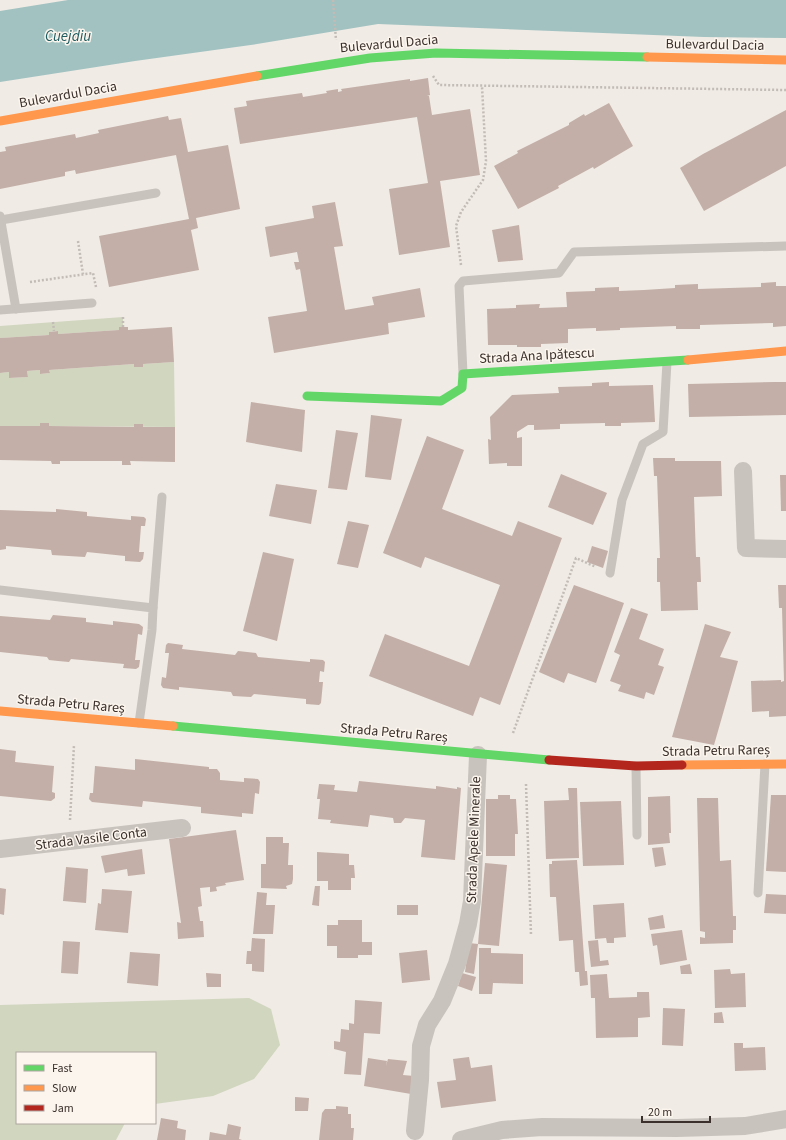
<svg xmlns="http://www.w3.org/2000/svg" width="786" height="1140" font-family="'Source Sans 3',sans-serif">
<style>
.green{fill:#d1d6bf}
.water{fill:#a1c2c1}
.building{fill:#c3afa7}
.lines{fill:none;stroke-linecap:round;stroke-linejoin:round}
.path{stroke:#c2bbb6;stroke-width:2.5;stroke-dasharray:2 2;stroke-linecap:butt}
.lane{stroke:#c9c3be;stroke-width:9}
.street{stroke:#c9c3be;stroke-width:18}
.fast{stroke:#63d668;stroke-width:9}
.slow{stroke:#ff974d;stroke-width:9}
.jam{stroke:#b3261e;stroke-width:9}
.labels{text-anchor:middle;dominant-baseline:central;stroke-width:3;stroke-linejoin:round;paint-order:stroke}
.street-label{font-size:14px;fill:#3b302b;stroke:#fbf5ee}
.water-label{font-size:15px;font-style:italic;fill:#1f5a5e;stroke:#fbf5ee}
</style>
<rect width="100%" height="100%" fill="#f0ebe5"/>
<!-- green -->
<g class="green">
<polygon points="123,317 123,327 119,330 58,334 57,331 49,332 49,335 0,338 0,326"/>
<polygon points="174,362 175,427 49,426 49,423 41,423 40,426 0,426 0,373 9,372 10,378 28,377 27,371 40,370 41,374 50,373 49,370 134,364 134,367 143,367 143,364"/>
<polygon points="249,998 271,1009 280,1045 254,1079 213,1096 155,1104 155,1053 17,1053 17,1123 125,1123 116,1140 0,1140 0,1005"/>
</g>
<!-- water -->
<polygon class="water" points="68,0 786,0 786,38 704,37 378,24 257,44 135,61 0,82 0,11"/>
<!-- building -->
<g class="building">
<polygon points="428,78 430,95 427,96 429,96 432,115 470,109 480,175 440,181 450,247 399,255 389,189 428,183 417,117 240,144 234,108 247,106 246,101 302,93 303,97 327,93 326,91 338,89 338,92 342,91 341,89 410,79 410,81"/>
<polygon points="609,103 633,146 594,169 593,167 558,186 559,188 518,209 494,166 518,153 517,151 569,125 569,123 584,114 585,116"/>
<polygon points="786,110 786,166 704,211 680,168 703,154"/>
<polygon points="168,116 169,120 181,118 188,152 228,145 240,209 196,218 198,228 191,230 199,270 109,287 99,236 189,219 176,155 76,174 75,170 65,172 65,176 0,189 0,152 6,151 5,147 75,134 76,138 99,133 98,130"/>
<polygon points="335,202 343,246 334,247 345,310 374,305 372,297 420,288 425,317 388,323 389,334 274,353 268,317 307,311 300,269 296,270 294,262 299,262 297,252 270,257 265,227 314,218 312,206"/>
<polygon points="519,225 523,260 498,262 492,230"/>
<polygon points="776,282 776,286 786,286 786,326 773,327 773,323 700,325 700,329 676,329 676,326 620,328 620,330 596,331 596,328 568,329 568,343 541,344 541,347 517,347 517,345 488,345 487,309 516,308 516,305 540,304 539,308 567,307 566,292 595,291 595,288 619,287 619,291 644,290 675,288 675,285 698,284 698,289 761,287 761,283"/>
<polygon points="119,327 128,327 128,330 172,327 174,362 143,364 143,367 134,367 134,364 49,370 50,373 40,374 40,370 27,371 28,377 9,378 9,372 0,373 0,338 49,335 49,332 58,331 58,334 119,330"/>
<polygon points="609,382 609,386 653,385 655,422 621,423 621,426 605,426 605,423 560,424 560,429 534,430 534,425 528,425 517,432 517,438 522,437 522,466 507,466 507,463 489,464 488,439 491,440 490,417 512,395 559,393 558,387 592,386 592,383"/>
<polygon points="774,382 786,382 786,415 689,417 688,384"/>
<polygon points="251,402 305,410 302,452 246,442"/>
<polygon points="371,415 402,419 391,480 365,477"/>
<polygon points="40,423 49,423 49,426 134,427 134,424 143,424 143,427 175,427 175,462 130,461 131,465 122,465 122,461 60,461 60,464 52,464 51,461 0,460 0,426 40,426"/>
<polygon points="336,430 358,433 347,490 328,488"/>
<polygon points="427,436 464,450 442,509 512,536 518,521 562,538 500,705 480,697 473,716 369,676 385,634 469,666 500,585 425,557 421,568 383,553"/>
<polygon points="653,458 675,458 675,461 721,461 722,496 694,497 696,557 700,557 701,582 697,582 698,610 661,611 660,582 657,582 657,558 660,558 657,476 654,476"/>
<polygon points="561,474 607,493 593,525 548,507"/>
<polygon points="780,475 786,475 786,511 781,511"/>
<polygon points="276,484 317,490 311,524 269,516"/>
<polygon points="56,509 87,512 87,516 131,520 131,516 144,517 146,519 145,526 141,526 139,552 144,552 143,559 140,562 125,561 125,556 87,552 85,557 52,555 51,550 6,546 6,549 0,550 0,510 56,512"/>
<polygon points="348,521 369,525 358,568 337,564"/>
<polygon points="592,546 608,551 603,568 587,562"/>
<polygon points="263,552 294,559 277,641 243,631"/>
<polygon points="574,585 624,603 596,683 568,673 564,683 539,672"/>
<polygon points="778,585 786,585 786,716 769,717 769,711 752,712 751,681 781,680 781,682 784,681 782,608 779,608"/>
<polygon points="631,608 648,614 639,639 664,649 658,665 664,667 654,695 646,692 644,699 618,691 621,685 610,681 620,655 614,652"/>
<polygon points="53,615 86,618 86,622 113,625 113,621 139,624 143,627 142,635 138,634 135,660 140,660 139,667 136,669 123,668 124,664 71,659 69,662 58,661 49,660 47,657 0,652 0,616 50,620"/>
<polygon points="705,624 731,632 720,657 738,661 714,745 672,737"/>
<polygon points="168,643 183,645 182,649 235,655 238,651 256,653 258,657 310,662 310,659 323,660 325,662 324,672 320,671 319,682 323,682 321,703 319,705 306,704 306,699 254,694 251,697 233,696 231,692 179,687 179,690 163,688 161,685 162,677 166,678 169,653 165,653 166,645"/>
<polygon points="0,749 16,751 15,762 54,766 52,792 55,793 55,798 51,801 0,796"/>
<polygon points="135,759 209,767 209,769 217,769 220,773 220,780 244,782 244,778 258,779 260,782 259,794 255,793 253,814 242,813 242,817 201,813 201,807 143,801 142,807 92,802 89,799 90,793 93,793 95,766 135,770"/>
<polygon points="359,781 436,789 436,786 457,789 457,787 461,788 455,860 421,857 425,820 405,818 401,823 394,823 393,818 370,815 368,827 330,823 331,820 318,819 320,799 317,799 319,784 335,785 334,790 357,792"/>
<polygon points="568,788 577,788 579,858 546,859 544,801 569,800"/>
<polygon points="498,795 510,795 510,799 516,799 518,834 515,834 515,856 486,856 486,799 498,799"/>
<polygon points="771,795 786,795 786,872 766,871"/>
<polygon points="670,796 671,833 669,833 670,843 648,845 648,797"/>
<polygon points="697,798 718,798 720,861 731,860 733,916 736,916 736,930 733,930 733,943 700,944 700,937 705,938 705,932 700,931"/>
<polygon points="621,801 624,865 583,866 580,802"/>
<polygon points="236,830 244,880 225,883 226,885 216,887 217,891 210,892 210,887 200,888 202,906 198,907 200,921 203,921 204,937 178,939 177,922 181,923 169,839"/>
<polygon points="266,837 283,837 283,843 289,843 288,865 293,865 293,879 292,884 286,886 287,889 261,888 261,864 266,864"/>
<polygon points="663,847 666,865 655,867 652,848"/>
<polygon points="142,849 145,874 128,876 127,869 105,873 101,856"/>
<polygon points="317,852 349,854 349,865 354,865 355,878 351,878 351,890 328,890 328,881 317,881"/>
<polygon points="577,860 585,971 587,971 588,985 580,986 579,972 575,972 573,940 559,941 556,897 550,897 549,864 552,864 552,861"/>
<polygon points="485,863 507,865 499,946 478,944"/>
<polygon points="66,867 88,869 86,903 63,901"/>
<polygon points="315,886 320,886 319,906 312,905"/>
<polygon points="0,888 6,889 4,915 0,914"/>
<polygon points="102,889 132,891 128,933 95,930 98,903 101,904"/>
<polygon points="257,892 267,893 266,905 275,905 273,934 253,934"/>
<polygon points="766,894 786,895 786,914 764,913"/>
<polygon points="624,903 626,937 614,938 614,943 607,943 606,938 595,939 593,905"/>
<rect x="397" y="905" width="21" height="10"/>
<polygon points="663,915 665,928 650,930 648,918"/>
<polygon points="338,920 362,920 362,942 372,942 372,955 358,955 358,958 337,958 337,946 327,946 327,925 338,925"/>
<polygon points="682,930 687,960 660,965 657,945 653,946 651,934"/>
<polygon points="252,938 265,939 264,972 252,971 252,964 246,964 247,951 251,951"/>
<polygon points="598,940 600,961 608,960 609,965 591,967 588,941"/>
<polygon points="63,941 80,942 78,974 61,973"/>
<polygon points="469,943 478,944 474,974 465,972"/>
<polygon points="479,948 491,948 491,953 523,954 523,984 493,983 492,994 479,994"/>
<polygon points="427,950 430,980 402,983 399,953"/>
<polygon points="130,952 160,954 158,986 127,983"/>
<polygon points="690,964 692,974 681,974 680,966"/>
<polygon points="730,969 731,974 745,973 746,1007 715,1008 714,970"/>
<polygon points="206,973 221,974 221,987 207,987"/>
<polygon points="462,973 476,977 472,991 458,986"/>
<polygon points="607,974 609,998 637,997 637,992 649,992 650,1017 638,1018 638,1037 596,1038 595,998 591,998 590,975"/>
<polygon points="355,1000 382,1002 380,1034 364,1033 361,1075 344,1074 346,1052 334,1049 334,1041 340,1042 341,1029 349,1030 349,1023 354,1024"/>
<polygon points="663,1008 685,1009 683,1046 662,1045"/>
<polygon points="722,1012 724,1023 714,1023 714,1013"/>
<polygon points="734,1043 743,1043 743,1048 765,1047 766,1070 735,1071"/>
<polygon points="469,1057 471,1068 492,1065 496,1101 441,1108 437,1082 456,1080 453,1059"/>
<polygon points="368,1058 387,1061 386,1066 388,1059 407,1061 403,1075 414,1076 411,1094 364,1086"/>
<polygon points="295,1097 309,1098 308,1111 295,1111"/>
<polygon points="336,1106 348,1107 348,1114 351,1114 351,1128 354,1128 353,1140 319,1140 322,1113 325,1109 336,1109"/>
<polygon points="161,1118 178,1121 177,1128 186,1130 185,1140 157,1140"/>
<polygon points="228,1124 241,1127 239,1139 242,1140 209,1140 210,1132 226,1135"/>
</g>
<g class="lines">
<!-- path -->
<g class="path">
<polyline points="333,0 336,40"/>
<polyline points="433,76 439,85 786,90"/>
<polyline points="78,241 83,274"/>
<polyline points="461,265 456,226 461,212 483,180 486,161 482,86"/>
<polyline points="30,282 93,273 96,287"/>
<polyline points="123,317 123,327"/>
<polyline points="53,322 54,331"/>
<polyline points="513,733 576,558 596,567"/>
<polyline points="526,784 531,935"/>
<polyline points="70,820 74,745"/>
</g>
<!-- lane -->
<g class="lane">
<polyline points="0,216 16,309"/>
<polyline points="1,220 156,193"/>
<polyline points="0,310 92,303"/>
<polyline points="463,374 459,286 463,281 559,273 574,252 786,246"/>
<polyline points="610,573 622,500 643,444 663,432 667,362"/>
<polyline points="0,590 153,608 152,630 139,723"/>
<polyline points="153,608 162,497"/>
<polyline points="636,766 637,835"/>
<polyline points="758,893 765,764"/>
</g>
<!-- street -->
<g class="street">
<polyline points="743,471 746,548 786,549"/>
<polyline points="0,849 182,828"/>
<polyline points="415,1131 420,1080 421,1046 427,1025 442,1001 457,964 468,924 472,901 478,755"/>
<polyline points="461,1140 502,1130 542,1127 677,1128 745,1126 786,1119"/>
</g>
<!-- fast -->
<g class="fast">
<polyline points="257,76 370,58 436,53 647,57"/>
<polyline points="307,396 441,401 462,388 463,374 688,360"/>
<polyline points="173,726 549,760"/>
</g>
<!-- slow -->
<g class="slow">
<polyline points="647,57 786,60"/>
<polyline points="0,121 257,76"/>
<polyline points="688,360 786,351"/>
<polyline points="0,711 173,726"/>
<polyline points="682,765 786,764"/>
</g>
<!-- jam -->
<polyline class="jam" points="549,760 636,766 682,765"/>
</g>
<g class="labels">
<!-- street labels -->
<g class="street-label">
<text transform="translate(389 44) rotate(-5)">Bulevardul Dacia</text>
<text transform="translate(715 45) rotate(1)">Bulevardul Dacia</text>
<text transform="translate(68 95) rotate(-10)">Bulevardul Dacia</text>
<text transform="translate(537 356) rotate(-3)">Strada Ana Ipătescu</text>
<text transform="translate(71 704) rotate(5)">Strada Petru Rareș</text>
<text transform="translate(394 733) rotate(5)">Strada Petru Rareș</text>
<text transform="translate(716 751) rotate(-1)">Strada Petru Rareș</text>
<text transform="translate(91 839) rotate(-7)">Strada Vasile Conta</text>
<text transform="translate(474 840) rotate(-88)">Strada Apele Minerale</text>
</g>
<!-- water labels -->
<g class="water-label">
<text x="68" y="36">Cuejdiu</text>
</g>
</g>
<!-- legend -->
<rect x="16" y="1052" width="140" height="72" fill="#fbf5ee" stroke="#aea6a0"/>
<rect x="24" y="1065" width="20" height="6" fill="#63d668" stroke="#aea6a0"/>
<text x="52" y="1072" font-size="12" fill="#3b302b">Fast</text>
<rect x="24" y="1085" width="20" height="6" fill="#ff974d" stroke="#aea6a0"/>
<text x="52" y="1092" font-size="12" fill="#3b302b">Slow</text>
<rect x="24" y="1105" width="20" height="6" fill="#b3261e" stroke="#aea6a0"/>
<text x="52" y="1112" font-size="12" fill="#3b302b">Jam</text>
<!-- scale -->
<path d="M642 1116v6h68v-6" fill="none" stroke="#3b302b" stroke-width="2"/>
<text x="648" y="1116" font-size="12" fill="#3b302b" stroke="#fbf5ee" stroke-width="3" paint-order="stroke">20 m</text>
</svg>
